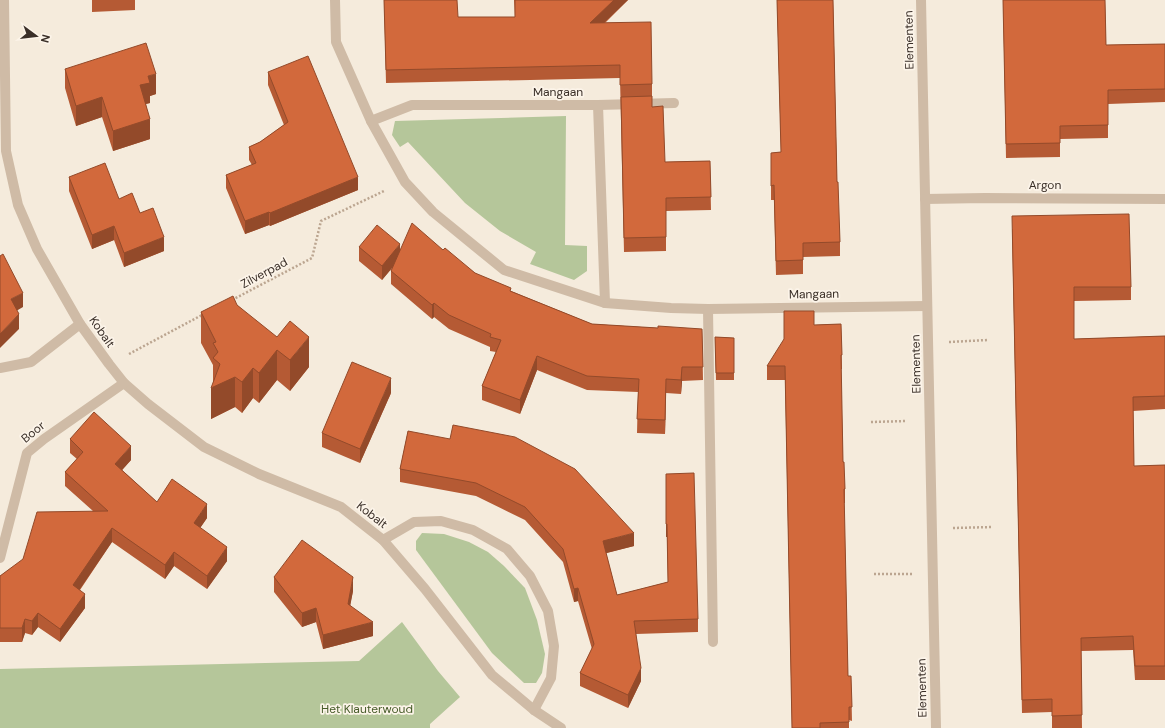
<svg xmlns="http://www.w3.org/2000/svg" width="1165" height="728" font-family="'DM Sans',sans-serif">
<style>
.green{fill:#b5c69a}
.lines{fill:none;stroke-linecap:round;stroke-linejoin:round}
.path{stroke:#bba590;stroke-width:2.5;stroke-dasharray:2 2;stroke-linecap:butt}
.minor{stroke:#cfbba6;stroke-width:10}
.wall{fill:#b55a34}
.shaded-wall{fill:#934a2a}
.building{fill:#d2693c;stroke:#934a2a}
.labels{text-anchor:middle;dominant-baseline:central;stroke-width:3.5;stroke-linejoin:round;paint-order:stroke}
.street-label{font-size:12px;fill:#3a2f28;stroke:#fcf4e9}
.park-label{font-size:12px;fill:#465b29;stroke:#fcf4e9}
</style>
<rect width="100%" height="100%" fill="#f5ebdc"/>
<!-- green -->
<g class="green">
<polygon points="566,116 565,245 587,246 587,271 574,280 530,264 536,252 500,231 465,203 408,142 400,147 392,135 395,121"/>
<polygon points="422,533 444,534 469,542 488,552 504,566 525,588 537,620 545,654 542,673 536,683 524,683 492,653 416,550 416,541"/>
<polygon points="402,622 438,671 460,697 430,724 430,728 0,728 0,669 359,661"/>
</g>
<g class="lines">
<!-- path -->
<g class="path">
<polyline points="232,300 312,258 321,221 384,191"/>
<polyline points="949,342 988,340"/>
<polyline points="129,354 202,315"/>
<polyline points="871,422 907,421"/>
<polyline points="953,528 993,527"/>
<polyline points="874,574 912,574"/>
</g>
<!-- minor -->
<g class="minor">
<polyline points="4,0 6,151 18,205 37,249 80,324 109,364 124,383 148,404 204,447 259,474 341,507 383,540 425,589 492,675 534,710 561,728"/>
<polyline points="335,0 336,42 371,121 405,182 433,212 504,270 605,303 671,308 708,309 927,306"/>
<polyline points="921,0 936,728"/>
<polyline points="598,105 674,103"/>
<polyline points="371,121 412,105 598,105 605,303"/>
<polyline points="925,199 985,198 1165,199"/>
<polyline points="708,309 713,642"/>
<polyline points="0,368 31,362 80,324"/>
<polyline points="383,540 414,522 441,521 473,530 507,549 530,576 548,611 554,646 551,678 534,710"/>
<polyline points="0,558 27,453 44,439 124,383"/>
</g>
</g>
<!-- wall -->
<g class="wall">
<polygon points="92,0 135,0 135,10 92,12"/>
<polygon points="384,0 458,17 515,17 514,0 628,0 605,23 652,84 652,107 665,162 710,161 711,210 666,211 666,251 624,252 620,78 386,83"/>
<polygon points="777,0 833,0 837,182 840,242 840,256 803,257 803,274 776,275 774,200 771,200 771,153 781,152"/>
<polygon points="1003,0 1105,0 1106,45 1165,44 1165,102 1108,104 1108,138 1060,139 1060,157 1006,158"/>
<polygon points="65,69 156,94 150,96 150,103 146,104 150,139 113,151 102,117 76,126 65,88"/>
<polygon points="268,72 358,190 270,226 269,225 245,234 226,188 226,175 252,165 249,160 249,147 260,142 284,125 268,85"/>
<polygon points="69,177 119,199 140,213 164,251 124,267 114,240 92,249 69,191"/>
<polygon points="1012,229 1131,287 1131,300 1074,301 1074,339 1165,336 1165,409 1133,411 1134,466 1165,465 1165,680 1135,680 1133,650 1081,651 1082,728 1052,728 1052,712 1022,713"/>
<polygon points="359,247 400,250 443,250 475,273 511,291 592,324 658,328 702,329 703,380 682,381 681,394 666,393 665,434 637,433 638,392 587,390 537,370 520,414 482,400 482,386 496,352 490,351 490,347 449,329 434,317 432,319 391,284 391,271 393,267 382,280 359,261"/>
<polygon points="237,305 309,367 290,391 277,380 259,403 253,398 242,413 235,407 211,419 213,383 213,365 201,343 201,312"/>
<polygon points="841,324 842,369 841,369 843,462 845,489 845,503 844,503 848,676 851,676 852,721 849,720 849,728 792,728 785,380 767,380 767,366 814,325"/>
<polygon points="715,337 734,338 734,380 716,380"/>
<polygon points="391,393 360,463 322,447 322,433"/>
<polygon points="408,431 634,546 606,553 617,595 668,582 667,537 666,537 666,474 698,619 698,632 636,634 641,681 628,708 580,686 580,673 592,649 578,601 574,602 563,562 525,520 476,496 400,482 400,469"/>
<polygon points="70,439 131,460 122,470 157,502 207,518 200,528 227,561 207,589 174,566 165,579 112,542 80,590 85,608 60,642 38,627 32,635 25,633 22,642 0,642 0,576 93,511 65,486 65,472 77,459 70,453"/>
<polygon points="274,577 353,591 350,605 373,636 323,649 316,622 302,627 274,592"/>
</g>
<!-- shaded-wall -->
<g class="shaded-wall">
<polygon points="614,0 628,0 590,36 590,23"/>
<polygon points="156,74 156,94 150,96 150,103 140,105 140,85 148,76"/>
<polygon points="102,97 102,117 76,126 76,106"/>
<polygon points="150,119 150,139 113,151 113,131"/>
<polygon points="358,177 358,190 270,226 270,213"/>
<polygon points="269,212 269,225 245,234 245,221"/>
<polygon points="114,226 114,240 92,249 92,235"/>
<polygon points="164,237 164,251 124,267 124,253"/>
<polygon points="400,244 400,258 382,280 382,266"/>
<polygon points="23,293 23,307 11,314 11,299"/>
<polygon points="434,303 434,317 432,319 432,305"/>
<polygon points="19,314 19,329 0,348 0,334"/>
<polygon points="309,337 309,367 290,391 290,360"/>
<polygon points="277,350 277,380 259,403 259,373"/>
<polygon points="537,356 537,370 520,414 520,400"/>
<polygon points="682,367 682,381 681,394 681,380"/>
<polygon points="253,368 253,398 242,413 242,382"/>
<polygon points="235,377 235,407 211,419 211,388"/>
<polygon points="391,378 391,393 360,463 360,449"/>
<polygon points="666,379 666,393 665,434 665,420"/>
<polygon points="131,446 131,460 115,478 115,464"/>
<polygon points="207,504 207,518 194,537 194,523"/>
<rect x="666" y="524" width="1" height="13"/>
<polygon points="112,528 112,542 73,599 73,585"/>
<polygon points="634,533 634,546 603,554 603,541"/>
<polygon points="227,547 227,561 207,589 207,576"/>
<polygon points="174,552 174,566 165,579 165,565"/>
<polygon points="353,577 353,591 348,618 348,604"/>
<polygon points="578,588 578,601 574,602 574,589"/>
<polygon points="85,594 85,608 60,642 60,629"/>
<polygon points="316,608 316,622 302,627 302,613"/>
<polygon points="38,613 38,627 32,635 32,621"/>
<polygon points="25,619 25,633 22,642 22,628"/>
<polygon points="373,622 373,636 323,649 323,635"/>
<polygon points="641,668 641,681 628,708 628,695"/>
</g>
<!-- building -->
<g class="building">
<polygon points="384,0 457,0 458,17 515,17 515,0 614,0 590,23 651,22 652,84 620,85 620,65 386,70"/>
<polygon points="777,0 833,0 837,182 838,182 840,242 803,243 803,260 776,261 774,185 771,186 771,153 781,152"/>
<polygon points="1003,0 1105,0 1106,45 1165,44 1165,89 1108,90 1108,125 1060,126 1060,143 1006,144"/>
<polygon points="146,43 156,74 148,76 150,83 140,85 150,119 113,131 102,97 76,106 65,69"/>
<polygon points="308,56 358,177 270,213 269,212 245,221 226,175 256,163 249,147 260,142 288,122 268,72"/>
<polygon points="652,96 652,107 663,106 665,162 710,161 711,197 666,198 666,237 624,238 621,97"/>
<polygon points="105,163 119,199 132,193 140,213 153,208 164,237 124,253 114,226 92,235 69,177"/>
<polygon points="1129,214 1131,287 1074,287 1074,339 1165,336 1165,396 1133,397 1134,466 1165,465 1165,666 1135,666 1133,636 1081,638 1082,715 1052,716 1052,699 1022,700 1012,216"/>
<polygon points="412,223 443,250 445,248 475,273 511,288 510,291 592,324 658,328 658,326 702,329 703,367 682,367 681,380 666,379 665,420 637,419 639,379 587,376 537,356 520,400 482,386 501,340 490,337 491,334 449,315 434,303 432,305 391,271"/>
<polygon points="377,225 400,244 382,266 359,247"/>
<polygon points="3,254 23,293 11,299 19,314 0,334 0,256"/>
<polygon points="233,296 237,305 277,337 290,321 309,337 290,360 277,350 259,373 253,368 242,382 235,377 211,388 220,364 213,358 218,352 213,343 216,342 201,312"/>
<polygon points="784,311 814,311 814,325 841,324 842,355 841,355 843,462 844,462 845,489 844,489 848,676 851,676 852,707 849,707 849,722 820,723 820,728 792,728 785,366 767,366 784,339"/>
<polygon points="715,337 734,338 734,373 716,373"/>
<polygon points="352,362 391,378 360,449 322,433"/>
<polygon points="94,412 131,446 115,464 157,502 172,479 207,504 194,523 227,547 207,576 174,552 165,565 112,528 73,585 85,594 60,629 38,613 32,621 25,619 22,628 0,628 0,576 23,559 37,512 108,511 65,472 83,452 70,439"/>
<polygon points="453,425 515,437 575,469 634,533 603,541 617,595 668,582 667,524 666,524 666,474 694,473 698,619 634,621 641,668 628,695 580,673 594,644 578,588 574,589 563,549 525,507 476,483 400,469 408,431 450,439"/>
<polygon points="302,540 353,577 348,604 373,622 323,635 316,608 302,613 274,577"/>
</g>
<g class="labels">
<!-- street labels -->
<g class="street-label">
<text transform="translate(909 40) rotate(-91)">Elementen</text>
<text x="558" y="92">Mangaan</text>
<text x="1045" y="185">Argon</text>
<text transform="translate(264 273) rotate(-28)">Zilverpad</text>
<text transform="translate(814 294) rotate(-1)">Mangaan</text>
<text transform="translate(102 332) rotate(55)">Kobalt</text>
<text transform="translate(916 364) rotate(-91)">Elementen</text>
<text transform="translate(33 432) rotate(-39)">Boor</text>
<text transform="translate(372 515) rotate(38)">Kobalt</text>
<text transform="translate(922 688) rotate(-91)">Elementen</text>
</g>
<!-- park labels -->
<g class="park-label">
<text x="367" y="709">Het Klauterwoud</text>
</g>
</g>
<!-- north arrow -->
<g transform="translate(36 36) rotate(105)" stroke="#fcf4e9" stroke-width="3" paint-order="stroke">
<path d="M0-3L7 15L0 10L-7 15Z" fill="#3a2f28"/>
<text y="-6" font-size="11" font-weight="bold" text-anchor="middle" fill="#3a2f28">N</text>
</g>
</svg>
